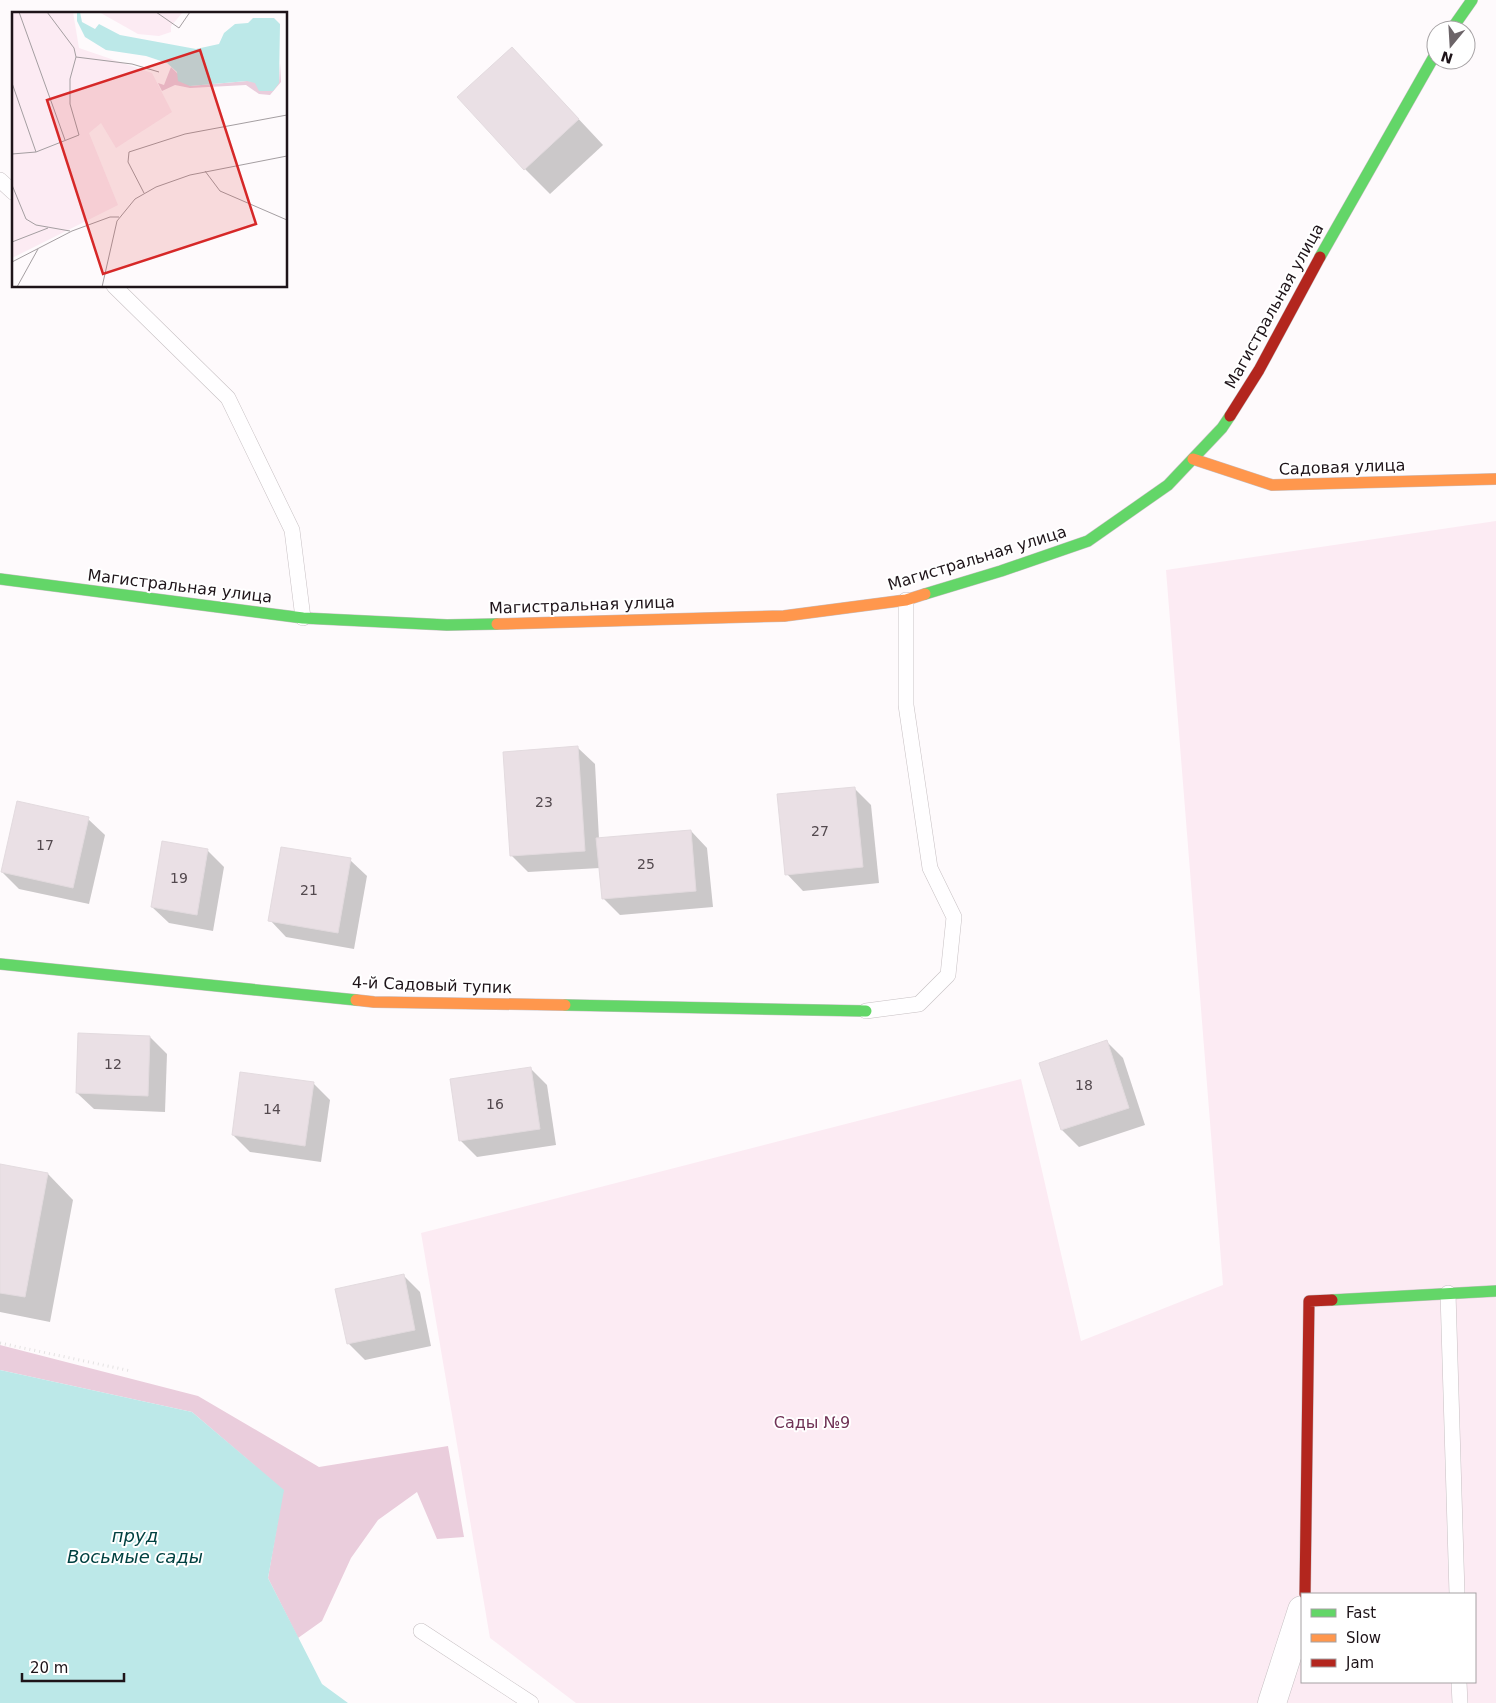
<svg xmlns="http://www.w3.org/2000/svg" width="1496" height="1703" font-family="'DejaVu Sans',sans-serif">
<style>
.green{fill:#fcebf3;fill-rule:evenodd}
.forest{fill:#eacddc}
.water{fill:#bce8e8}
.shadow{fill:#0003}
.building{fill:#eae0e5;stroke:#e3dbdf}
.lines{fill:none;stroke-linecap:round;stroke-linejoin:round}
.lane-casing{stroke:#c7c0c3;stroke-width:16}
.street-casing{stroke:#c7c0c3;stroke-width:29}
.fast-casing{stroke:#c7c0c3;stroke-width:12}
.slow-casing{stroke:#c7c0c3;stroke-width:12}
.jam-casing{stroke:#c7c0c3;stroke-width:12}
.path{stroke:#e4e2e2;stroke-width:3;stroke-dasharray:1 4;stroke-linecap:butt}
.lane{stroke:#fffeff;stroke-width:15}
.street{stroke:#fffeff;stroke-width:28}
.fast{stroke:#63d668;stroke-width:11}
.slow{stroke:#ff974d;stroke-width:11}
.jam{stroke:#b3261e;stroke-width:11}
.labels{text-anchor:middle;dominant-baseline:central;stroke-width:4;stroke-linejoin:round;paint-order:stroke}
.number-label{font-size:14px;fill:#53494e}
.street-label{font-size:16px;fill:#1e1419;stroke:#fff}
.park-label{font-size:16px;fill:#703356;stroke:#fff}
.water-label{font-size:18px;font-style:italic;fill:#014141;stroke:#fff}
.inset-road{fill:none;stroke:#a49ea1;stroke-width:1}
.view{fill:#d62828;fill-opacity:0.15;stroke:#d62828;stroke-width:2.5}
.inset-edge{fill:none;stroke:#1e1419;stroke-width:2.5}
</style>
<rect width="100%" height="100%" fill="#fefafc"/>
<!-- green -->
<path class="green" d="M1496,521V1703H576L490,1638L421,1233L1021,1079L1081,1341L1223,1285L1166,570ZM1302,1594H1475V1682H1302Z"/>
<!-- forest -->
<polygon class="forest" points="0,1345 198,1396 319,1467 448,1446 464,1537 437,1539 417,1492 378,1520 351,1558 322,1621 298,1638 268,1578 283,1490 192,1412 0,1370"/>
<!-- water -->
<polygon class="water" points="0,1370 192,1412 284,1490 268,1578 322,1684 348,1703 0,1703"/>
<!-- shadow -->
<g class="shadow">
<polygon points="512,48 603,145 550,194 525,169"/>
<polygon points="578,748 595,764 599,839 691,831 707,848 713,907 620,915 603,898 600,868 528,872 511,855"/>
<polygon points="854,788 871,805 879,883 803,891 787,874"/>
<polygon points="88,819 105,835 89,904 19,889 2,872"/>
<polygon points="207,850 224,867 213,931 169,923 152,907"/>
<polygon points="350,860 367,876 354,949 286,937 270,920"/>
<polygon points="150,1037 167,1054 165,1112 94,1109 77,1093"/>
<polygon points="1107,1042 1123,1058 1145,1125 1079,1147 1062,1130 1040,1064"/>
<polygon points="530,1068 547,1085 556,1145 477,1157 460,1140"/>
<polygon points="313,1083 330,1100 321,1162 250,1152 233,1135"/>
<polygon points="0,1166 48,1174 73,1200 50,1322 0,1312"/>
<polygon points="403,1275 420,1292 431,1346 365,1360 348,1343"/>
</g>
<!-- building -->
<g class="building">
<polygon points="512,47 579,119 524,170 457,97"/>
<polygon points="578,746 585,851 510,856 503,752"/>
<polygon points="855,787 863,867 785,875 777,794"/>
<polygon points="17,801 89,817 73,888 1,872"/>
<polygon points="691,830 696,891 602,899 596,838"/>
<polygon points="162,841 208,849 197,915 151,907"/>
<polygon points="281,847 351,858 338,933 268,921"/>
<polygon points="78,1033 150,1036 148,1096 76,1093"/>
<polygon points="1107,1040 1129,1108 1061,1130 1039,1063"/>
<polygon points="531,1067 540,1129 459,1141 450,1079"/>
<polygon points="240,1072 314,1082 305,1146 232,1135"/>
<polygon points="0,1164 48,1173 25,1297 0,1293"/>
<polygon points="404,1274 415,1330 347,1344 335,1289"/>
</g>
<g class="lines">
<!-- lane casing -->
<g class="lane-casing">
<g id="lane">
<polyline points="0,180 14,193"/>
<polyline points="114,286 228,398 292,530 303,618"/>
<polyline points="866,1011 919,1004 948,975 954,917 930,868 906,705 906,600"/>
<polyline points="1448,1293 1457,1594"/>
<polyline points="421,1631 531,1703"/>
<polyline points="1459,1682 1460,1703"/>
</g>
</g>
<!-- street casing -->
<g class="street-casing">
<polyline id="street" points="1272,1703 1302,1610"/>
</g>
<!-- fast casing -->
<g class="fast-casing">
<g id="fast">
<polyline points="1451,30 1472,0"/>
<polyline points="1320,257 1436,53"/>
<polyline points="0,579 303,618 447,625 497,624"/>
<polyline points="925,594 1001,571 1088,541 1168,485 1222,428 1230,416"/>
<polyline points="0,964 356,1000"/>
<polyline points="565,1005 866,1011"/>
<polyline points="1332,1300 1496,1291"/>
</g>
</g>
<!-- slow casing -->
<g class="slow-casing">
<g id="slow">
<polyline points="1193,459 1272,485 1496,479"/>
<polyline points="497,624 784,616 906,600 925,594"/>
<polyline points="356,1000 374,1002 565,1005"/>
</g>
</g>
<!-- jam casing -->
<g class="jam-casing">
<g id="jam">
<polyline points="1230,416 1259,370 1320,257"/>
<polyline points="1305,1594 1309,1301 1332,1300"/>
</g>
</g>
<!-- path -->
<polyline class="path" points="0,1343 131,1371"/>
<!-- lane -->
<use href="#lane" class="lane"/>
<!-- street -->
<use href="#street" class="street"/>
<!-- fast -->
<use href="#fast" class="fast"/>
<!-- slow -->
<use href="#slow" class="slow"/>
<!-- jam -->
<use href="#jam" class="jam"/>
</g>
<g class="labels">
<!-- number labels -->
<g class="number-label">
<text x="544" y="802">23</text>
<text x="820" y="831">27</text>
<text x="45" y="845">17</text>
<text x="646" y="864">25</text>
<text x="179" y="878">19</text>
<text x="309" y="890">21</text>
<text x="113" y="1064">12</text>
<text x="1084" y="1085">18</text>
<text x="495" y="1104">16</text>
<text x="272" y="1109">14</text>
</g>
<!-- street labels -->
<g class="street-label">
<text transform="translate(1274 306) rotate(-61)">Магистральная улица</text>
<text transform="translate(1342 467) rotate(-2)">Садовая улица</text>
<text transform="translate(977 558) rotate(-17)">Магистральная улица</text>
<text transform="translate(180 586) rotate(7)">Магистральная улица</text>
<text transform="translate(582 605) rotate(-2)">Магистральная улица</text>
<text transform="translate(432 985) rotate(2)">4-й Садовый тупик</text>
</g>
<!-- park labels -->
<g class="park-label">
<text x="812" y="1422">Сады №9</text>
</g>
<!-- water labels -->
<g class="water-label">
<text x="135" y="1535">пруд<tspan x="135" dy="21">Восьмые сады</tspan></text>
</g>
</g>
<!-- overview -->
<g transform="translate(12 12)">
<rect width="275" height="275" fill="#fefafc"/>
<path d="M0,0H61L67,36L140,61L160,100L104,136L89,111L77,121L106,193L0,246ZM87,0H171L159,14V20L147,24L126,22Z" fill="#fcebf3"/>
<path d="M268,51L269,70L258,83L247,82L234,73L178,76L163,73L150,79L146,71L152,73L159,55L178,74L235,69L267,71Z" fill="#eacddc"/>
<path d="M65,0H68L70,10L83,17L87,12L108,23L184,37L207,32L212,21L223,12L236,11L241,6H262L268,12L267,71L261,79H247L243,71L235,69L178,74L166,69L165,60L155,51L134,44L94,38L73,25L65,9Z" fill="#bce8e8"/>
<path class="inset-road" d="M7,0L53,128M144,0L167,16L178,0M64,45L120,52L147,60M0,71L24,140M0,142L24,140L67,123L58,92V67L64,45L62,36L35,0M193,159L208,179L275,208M0,173L14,207L24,213L58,219M132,181L116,150L117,140L173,122L275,103M0,230L36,216M0,250L60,219L98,205H107M5,275L26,237M90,275L105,209L123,187L144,175L178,163L275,144"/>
<path class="view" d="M188,38L244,212L91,262L35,88Z"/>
<rect width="275" height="275" class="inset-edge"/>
</g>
<!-- legend -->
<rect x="1301" y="1593" width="175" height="90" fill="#ffffff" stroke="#a5a1a3"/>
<rect x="1311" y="1609" width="25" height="8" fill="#63d668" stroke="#a5a1a3"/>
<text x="1346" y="1618" font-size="15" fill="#1e1419">Fast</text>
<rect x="1311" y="1634" width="25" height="8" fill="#ff974d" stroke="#a5a1a3"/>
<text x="1346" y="1643" font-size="15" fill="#1e1419">Slow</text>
<rect x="1311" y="1659" width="25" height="8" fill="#b3261e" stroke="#a5a1a3"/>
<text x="1346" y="1668" font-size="15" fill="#1e1419">Jam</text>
<!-- north arrow -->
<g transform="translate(1451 45) rotate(198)"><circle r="24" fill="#ffffff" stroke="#a5a1a3"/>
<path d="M0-4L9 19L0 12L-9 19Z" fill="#6c6468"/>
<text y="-8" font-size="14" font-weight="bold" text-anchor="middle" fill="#1e1419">N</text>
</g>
<!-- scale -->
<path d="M22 1673v8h102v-8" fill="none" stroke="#1e1419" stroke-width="2.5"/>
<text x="30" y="1673" font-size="15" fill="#1e1419" stroke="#ffffff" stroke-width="4" paint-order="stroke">20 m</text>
</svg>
